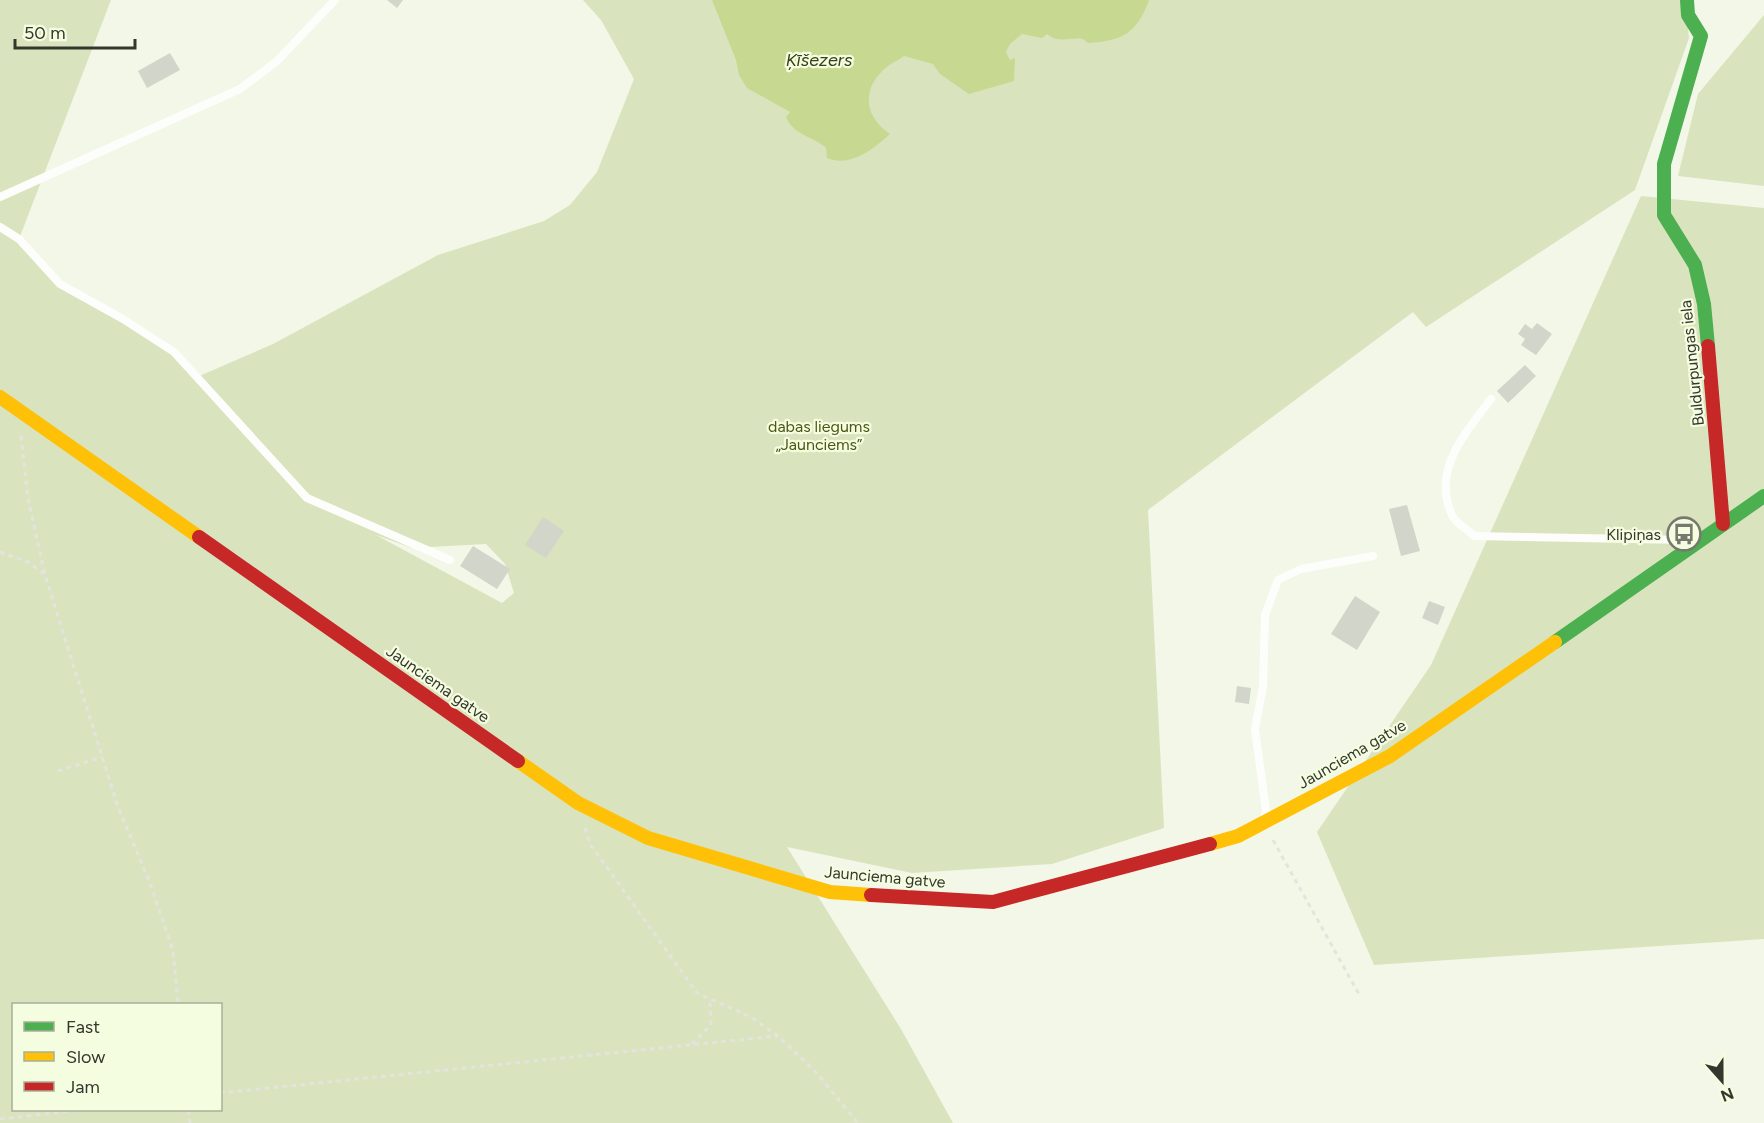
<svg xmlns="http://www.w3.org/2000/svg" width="1764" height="1123" font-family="Figtree,sans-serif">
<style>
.green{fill:#d9e4be;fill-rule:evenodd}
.water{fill:#c7d890}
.building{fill:#d2d5c9}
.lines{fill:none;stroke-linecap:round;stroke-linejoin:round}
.path{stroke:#e3e4df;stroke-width:3;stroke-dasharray:4.5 4.5;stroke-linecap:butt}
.lane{stroke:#fdfefb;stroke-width:8}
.fast{stroke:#4caf50;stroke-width:14}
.slow{stroke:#ffc107;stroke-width:14}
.jam{stroke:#c62828;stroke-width:14}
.labels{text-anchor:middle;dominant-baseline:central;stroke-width:4.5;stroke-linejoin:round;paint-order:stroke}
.street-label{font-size:16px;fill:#34372d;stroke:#f5fde1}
.park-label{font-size:16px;fill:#4b5813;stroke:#f5fde1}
.poi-label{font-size:16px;fill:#34372d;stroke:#f5fde1;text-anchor:end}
.water-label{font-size:18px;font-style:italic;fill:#374018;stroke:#f5fde1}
</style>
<rect width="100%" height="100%" fill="#f2f7e7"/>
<!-- green -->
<g class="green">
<path d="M0,0H111L19,239L60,284L174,352L197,377L273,344L438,255L544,221L570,205L597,172L634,79L601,20L583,0H1685L1689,38L1635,190L1426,327L1413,312L1148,510L1164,828L1052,864L912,873L787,847L901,1029L953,1123H0ZM376,535L412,548L486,544L505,564L514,593L502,603ZM14,1004H220V1110H14Z"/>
<polygon points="1764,15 1764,186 1678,176 1698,94"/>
<polygon points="1641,196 1764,208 1764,939 1374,965 1317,832 1431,665"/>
</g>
<!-- water -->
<path class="water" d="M712,0H1149C1137,33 1123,41 1088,43L1083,39C1069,37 1059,44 1047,34L1042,38L1022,34L1010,44L1006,52L1010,60L1015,58L1014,81L969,94L940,74L933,64L904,56C899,60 893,62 888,66C861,87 863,116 890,134C874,149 849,168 827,158L826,148C813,136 793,135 786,117L790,112L747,88L739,75L736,60Z"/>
<!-- building -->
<g class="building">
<polygon points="387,0 403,0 397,8"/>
<polygon points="170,53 180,70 147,88 138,71"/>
<polygon points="1537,323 1552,334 1536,355 1521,345 1525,339 1518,334 1525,324 1532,329"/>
<polygon points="1525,365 1536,376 1508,403 1497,391"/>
<polygon points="1407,505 1420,551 1401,556 1389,509"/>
<polygon points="543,517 564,531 546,558 525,545"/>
<polygon points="473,546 510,569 497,589 460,566"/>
<polygon points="1355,596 1380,612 1357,650 1331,634"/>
<polygon points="1429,601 1445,607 1438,625 1422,618"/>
<polygon points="1237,686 1251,688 1249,704 1235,702"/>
</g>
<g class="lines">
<!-- path -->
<g class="path">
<polyline points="21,436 28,499 45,575 118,807 148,878 173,950 178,1004"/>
<polyline points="0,552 28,562 45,575"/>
<polyline points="58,771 102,757"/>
<polyline points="585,828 590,844 697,993 751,1017 778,1036 814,1070 858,1123"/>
<polyline points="1273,840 1360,996"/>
<polyline points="692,1044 711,1025 710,1000"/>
<polyline points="220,1093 778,1036"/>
<polyline points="188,1110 190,1123"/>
<polyline points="0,1119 81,1110"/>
</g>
<!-- lane -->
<g class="lane">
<polyline points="0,197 240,89 277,61 335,0"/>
<polyline points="0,227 19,239 60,284 123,319 174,352 307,498 450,560"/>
<path d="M1491,399C1465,434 1430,471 1453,517C1457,524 1468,530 1474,536L1690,540"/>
<polyline points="1264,819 1266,811 1255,729 1263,686 1265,615 1278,580 1301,569 1373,556"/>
</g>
<!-- fast -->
<g class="fast">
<polyline points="1687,0 1688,15 1701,36 1664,164 1664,215 1695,265 1704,304 1708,346"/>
<polyline points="1555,642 1764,496"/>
</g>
<!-- slow -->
<g class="slow">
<polyline points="0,397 199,537"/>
<polyline points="518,761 578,803 648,838 830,892 871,895"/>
<polyline points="1210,844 1238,836 1390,756 1555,642"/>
</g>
<!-- jam -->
<g class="jam">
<polyline points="1708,346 1723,524"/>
<polyline points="199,537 518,761"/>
<polyline points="871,895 993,902 1210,844"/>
</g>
</g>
<!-- icons -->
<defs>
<g id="bus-ring" transform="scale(1.725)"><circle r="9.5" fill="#f5fde1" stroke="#767a6e" stroke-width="1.5"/><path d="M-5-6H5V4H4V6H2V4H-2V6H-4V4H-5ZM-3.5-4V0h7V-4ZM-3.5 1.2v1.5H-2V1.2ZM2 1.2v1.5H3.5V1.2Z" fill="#767a6e"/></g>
</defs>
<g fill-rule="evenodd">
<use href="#bus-ring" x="1684" y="534"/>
</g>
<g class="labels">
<!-- street labels -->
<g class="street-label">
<text transform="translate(1692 363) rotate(-96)">Buldurpungas iela</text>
<text transform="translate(438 684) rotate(35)">Jaunciema gatve</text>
<text transform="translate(1352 754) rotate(-30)">Jaunciema gatve</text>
<text transform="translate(885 877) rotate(5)">Jaunciema gatve</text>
</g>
<!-- park labels -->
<g class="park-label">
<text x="819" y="426">dabas liegums<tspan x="819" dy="18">„Jaunciems”</tspan></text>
</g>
<!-- poi labels -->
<g class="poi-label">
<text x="1661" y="534">Klipiņas</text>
</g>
<!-- water labels -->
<g class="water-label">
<text x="819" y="60">Ķīšezers</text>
</g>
</g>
<!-- legend -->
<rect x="12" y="1003" width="210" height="108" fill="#f5fde1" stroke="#a8ae99" stroke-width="1.5"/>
<rect x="24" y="1022" width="30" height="9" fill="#4caf50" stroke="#a8ae99" stroke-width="1.5"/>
<text x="66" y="1033" font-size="18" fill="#34372d">Fast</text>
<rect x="24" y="1052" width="30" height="9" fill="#ffc107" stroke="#a8ae99" stroke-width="1.5"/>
<text x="66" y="1063" font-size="18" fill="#34372d">Slow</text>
<rect x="24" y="1082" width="30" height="9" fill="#c62828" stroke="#a8ae99" stroke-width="1.5"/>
<text x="66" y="1093" font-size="18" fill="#34372d">Jam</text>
<!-- north arrow -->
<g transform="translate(1722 1081) rotate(159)" stroke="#f5fde1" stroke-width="4.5" paint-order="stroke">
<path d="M0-4.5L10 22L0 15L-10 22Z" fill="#34372d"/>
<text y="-9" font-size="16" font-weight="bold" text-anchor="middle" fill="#34372d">N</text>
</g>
<!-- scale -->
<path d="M15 39v9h120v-9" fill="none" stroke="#34372d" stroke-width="3"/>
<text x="24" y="39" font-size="18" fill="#34372d" stroke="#f5fde1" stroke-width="4.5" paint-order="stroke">50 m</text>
</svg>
